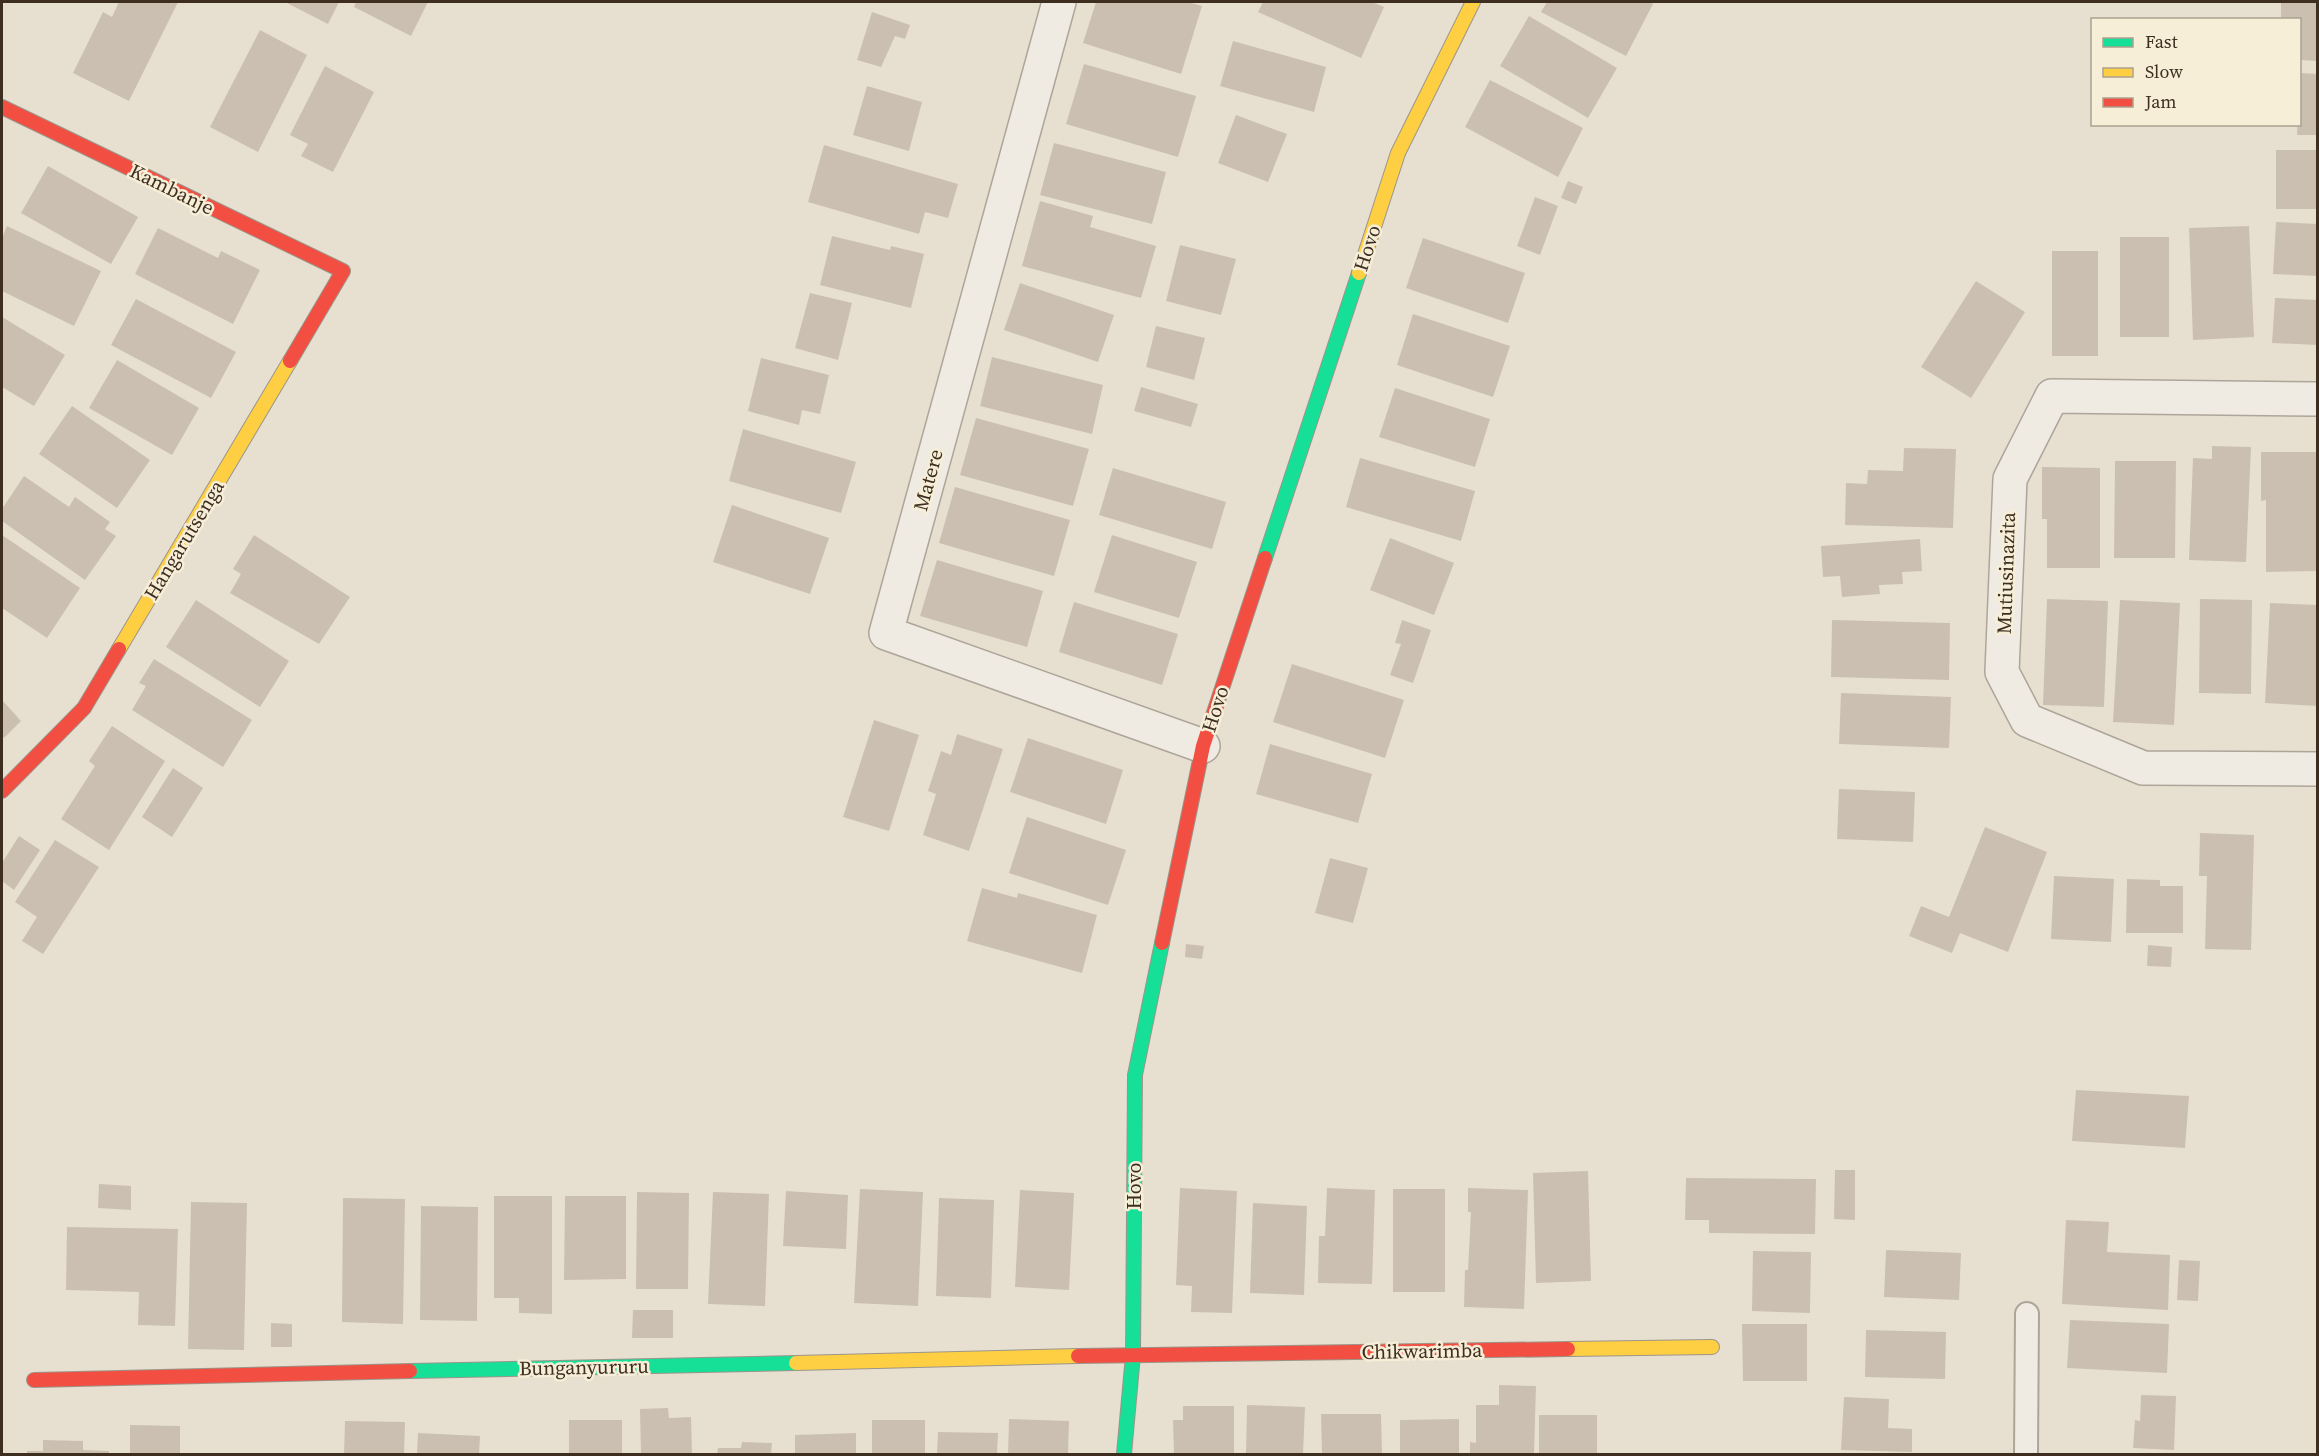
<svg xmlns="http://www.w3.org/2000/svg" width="2319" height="1456" font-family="'Source Serif 4',serif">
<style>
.building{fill:#cbbfb2}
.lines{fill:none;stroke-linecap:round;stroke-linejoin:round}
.lane-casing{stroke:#ada599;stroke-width:26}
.street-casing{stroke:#ada599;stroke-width:36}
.fast-casing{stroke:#9c958a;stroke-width:16}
.slow-casing{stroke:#9c958a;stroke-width:16}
.jam-casing{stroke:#9c958a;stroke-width:16}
.lane{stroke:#efebe3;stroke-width:22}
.street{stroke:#efebe3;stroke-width:33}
.fast{stroke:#16e098;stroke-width:14}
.slow{stroke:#ffcf43;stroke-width:14}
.jam{stroke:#f24e42;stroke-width:14}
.labels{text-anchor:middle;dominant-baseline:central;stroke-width:5;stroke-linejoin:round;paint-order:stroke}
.street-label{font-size:20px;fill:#3d2e20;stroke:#f7eed8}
</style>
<rect width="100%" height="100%" fill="#e7e0d1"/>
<!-- building -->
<g class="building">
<polygon points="119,2 178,2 129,101 73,73 103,12 112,17"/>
<polygon points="285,2 339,2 328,24"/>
<polygon points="356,2 428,2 411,36 354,7"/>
<polygon points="1096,2 1188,2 1202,6 1181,74 1083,43"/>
<polygon points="1263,2 1372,2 1384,7 1361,58 1258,12"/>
<polygon points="1547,2 1649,2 1653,4 1626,56 1541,12"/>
<polygon points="2281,2 2318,3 2318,61 2300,60 2300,20 2281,20"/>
<polygon points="872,12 910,25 905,39 895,36 881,67 857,60"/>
<polygon points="1529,16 1617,68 1588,118 1500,66"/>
<polygon points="260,30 307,55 258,152 210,127"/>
<polygon points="1233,41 1326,67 1314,112 1220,86"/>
<polygon points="1084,64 1196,96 1178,157 1066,124"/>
<polygon points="325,66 374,92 333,172 301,156 308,144 290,135"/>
<polygon points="2300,73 2318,74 2318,135 2297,135"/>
<polygon points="1490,80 1583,128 1558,177 1465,127"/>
<polygon points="867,86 922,102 909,151 853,135"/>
<polygon points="1236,115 1287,134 1268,182 1218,163"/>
<polygon points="1054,143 1166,172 1152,224 1040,195"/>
<polygon points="824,145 958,184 948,218 925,212 919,234 808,202"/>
<rect x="2276" y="150" width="42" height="59"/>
<polygon points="48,166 138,217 111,264 21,213"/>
<polygon points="1568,181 1583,187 1576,204 1561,198"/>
<polygon points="1535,197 1558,206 1540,255 1517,246"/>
<polygon points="1040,201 1093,216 1090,227 1156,246 1141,298 1022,266"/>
<polygon points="2276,222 2318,224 2318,276 2273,274"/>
<polygon points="7,226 101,271 74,326 2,291 2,238"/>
<polygon points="2249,226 2254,337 2193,340 2189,228"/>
<polygon points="158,228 218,258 221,251 260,270 233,324 135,274"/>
<polygon points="832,236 890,250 891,246 924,254 911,308 820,285"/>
<rect x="2120" y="237" width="49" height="100"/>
<polygon points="1423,238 1525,273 1508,323 1406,288"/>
<polygon points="1180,245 1236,259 1221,315 1166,301"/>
<rect x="2052" y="251" width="46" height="105"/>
<polygon points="1976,281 2025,312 1971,398 1921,367"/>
<polygon points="1020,283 1114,315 1098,362 1004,330"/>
<polygon points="810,293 852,303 838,360 795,348"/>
<polygon points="2275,298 2318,300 2318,345 2272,343"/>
<polygon points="136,299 236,352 211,398 111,345"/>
<polygon points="1413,314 1510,346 1493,397 1397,365"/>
<polygon points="2,317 65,355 34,406 2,387"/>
<polygon points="1156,326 1205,338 1194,380 1146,367"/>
<polygon points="992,357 1103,385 1092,434 980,406"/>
<polygon points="761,358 829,375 820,414 802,410 799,425 748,411"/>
<polygon points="117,360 199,408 172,455 89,408"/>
<polygon points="1141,387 1198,404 1191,427 1134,411"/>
<polygon points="1395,388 1490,419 1475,467 1379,437"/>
<polygon points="72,406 150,460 117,508 39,454"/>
<polygon points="976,418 1089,449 1073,506 960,475"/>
<polygon points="743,429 856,462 841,513 729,481"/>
<polygon points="2212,446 2251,447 2246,562 2189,560 2193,458 2212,459"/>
<polygon points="1904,448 1956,449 1953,528 1845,525 1846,483 1867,484 1868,470 1903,471"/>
<polygon points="2261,452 2318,452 2318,571 2266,572 2266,500 2261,501"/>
<polygon points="1360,458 1475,491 1461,541 1346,507"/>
<polygon points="2115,461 2176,461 2175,558 2114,558"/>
<polygon points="2042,467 2100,468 2100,568 2047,568 2047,519 2042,519"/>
<polygon points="1113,468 1226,502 1212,549 1099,515"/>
<polygon points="24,476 69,507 75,497 110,522 105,529 116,536 85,580 2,521 2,509"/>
<polygon points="955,487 1070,520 1054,576 939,543"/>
<polygon points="732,505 829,538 810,594 713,562"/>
<polygon points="2,535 80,588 47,638 2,608"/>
<polygon points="254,535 350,597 319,644 230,593 241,574 233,569"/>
<polygon points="1112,535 1197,562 1179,618 1094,592"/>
<polygon points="1390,538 1454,563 1434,615 1370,590"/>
<polygon points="1920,539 1922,571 1902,572 1903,584 1879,585 1880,594 1842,597 1840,576 1823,577 1821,546"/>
<polygon points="937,560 1043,591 1027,647 920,616"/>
<polygon points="2047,599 2108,601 2104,707 2043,705"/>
<polygon points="2200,599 2252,600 2251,694 2199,693"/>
<polygon points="196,600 289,661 260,707 166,647"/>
<polygon points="2120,600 2180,603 2174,725 2113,722"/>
<polygon points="1074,602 1178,634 1162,685 1059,652"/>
<polygon points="2270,603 2318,605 2318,706 2265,703"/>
<polygon points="1402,620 1431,630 1413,683 1390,675 1401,644 1395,643"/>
<polygon points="1832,620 1950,623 1949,680 1831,677"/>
<polygon points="154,659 252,720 223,767 132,710 146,686 139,683"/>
<polygon points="1292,664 1404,700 1385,758 1273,722"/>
<polygon points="1841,693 1951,697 1949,748 1839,744"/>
<polygon points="2,700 21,721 4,738 2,735"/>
<polygon points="874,720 919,735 889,831 843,817"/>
<polygon points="112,726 165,761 109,850 61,819 95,766 89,761"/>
<polygon points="957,734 1003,749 969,851 923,835 936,794 928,791 941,751 951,755"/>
<polygon points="1028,738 1123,770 1106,824 1010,792"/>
<polygon points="1270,744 1372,774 1358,823 1256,794"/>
<polygon points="173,768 203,788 172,837 142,817"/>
<polygon points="1839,789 1915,792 1913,842 1837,839"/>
<polygon points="1027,817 1126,850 1108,905 1009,873"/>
<polygon points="1985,827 2047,852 2008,952 1960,933 1952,953 1909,936 1921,906 1949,917"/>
<polygon points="2200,833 2254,835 2251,950 2205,949 2207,876 2199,876"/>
<polygon points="19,836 40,850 14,890 2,881 2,863"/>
<polygon points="55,840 99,867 43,954 22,941 37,917 15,902"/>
<polygon points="1330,858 1368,868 1353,923 1315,913"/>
<polygon points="2054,876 2114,879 2111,942 2051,939"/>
<polygon points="2127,879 2160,880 2160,886 2183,886 2183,933 2126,933"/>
<polygon points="982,888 1017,898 1018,893 1097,915 1082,973 967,941"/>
<polygon points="1186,944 1204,946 1202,959 1185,957"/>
<polygon points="2148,945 2172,947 2171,967 2147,966"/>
<polygon points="2076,1090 2189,1096 2185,1148 2072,1141"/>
<polygon points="1835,1170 1855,1170 1855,1220 1834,1219"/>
<polygon points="1588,1171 1591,1281 1536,1283 1533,1173"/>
<polygon points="1686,1178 1816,1179 1815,1234 1709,1233 1709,1220 1685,1220"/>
<polygon points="99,1184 131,1186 131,1210 98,1208"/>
<polygon points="1180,1188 1237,1191 1232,1313 1191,1312 1192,1286 1176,1285"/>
<polygon points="1327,1188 1375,1190 1372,1284 1318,1283 1319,1236 1325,1236"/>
<polygon points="1468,1188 1528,1190 1524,1309 1464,1307 1465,1270 1468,1270 1471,1212 1468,1212"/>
<polygon points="860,1189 923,1192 918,1306 854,1303"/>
<rect x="1393" y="1189" width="52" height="103"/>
<polygon points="1020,1190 1074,1193 1069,1290 1015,1287"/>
<polygon points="786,1191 848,1195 846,1249 783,1246"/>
<polygon points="637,1192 689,1193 688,1289 636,1289"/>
<polygon points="713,1192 769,1194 765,1306 708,1304"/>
<polygon points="494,1196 552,1196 552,1314 519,1313 519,1298 494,1298"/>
<polygon points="565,1196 626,1196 626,1279 564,1280"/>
<polygon points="343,1198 405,1199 403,1324 342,1322"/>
<polygon points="939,1198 994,1200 991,1298 936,1296"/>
<polygon points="191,1202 247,1203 244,1350 188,1349"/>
<polygon points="1253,1203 1307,1206 1304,1295 1250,1293"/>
<polygon points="421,1206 478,1207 477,1321 420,1320"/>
<polygon points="2066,1220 2109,1222 2107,1252 2170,1255 2168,1310 2062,1304"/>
<polygon points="67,1227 178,1229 175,1326 138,1325 139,1292 66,1290"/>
<polygon points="1886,1250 1961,1253 1959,1300 1884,1297"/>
<polygon points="1753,1251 1811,1252 1810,1313 1752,1311"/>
<polygon points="2179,1260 2200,1261 2198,1301 2177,1300"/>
<polygon points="633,1310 673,1310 673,1338 632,1338"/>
<polygon points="2070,1320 2169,1324 2167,1373 2067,1368"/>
<polygon points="271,1323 292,1324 292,1347 271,1347"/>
<polygon points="1742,1324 1807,1324 1807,1381 1743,1381"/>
<polygon points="1866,1330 1946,1332 1945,1379 1865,1377"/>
<polygon points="1499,1385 1536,1386 1534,1454 1470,1454 1470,1442 1476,1443 1476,1405 1499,1405"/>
<polygon points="2141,1395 2176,1396 2174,1450 2133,1448 2135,1420 2140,1421"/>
<polygon points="1844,1397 1889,1399 1888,1428 1912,1429 1912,1452 1841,1450"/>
<polygon points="1247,1405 1305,1407 1303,1454 1246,1454"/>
<polygon points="1183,1406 1234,1406 1234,1454 1174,1454 1173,1420 1183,1420"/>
<polygon points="668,1408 669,1418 691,1417 692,1454 641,1454 640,1409"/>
<polygon points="1321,1414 1381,1414 1382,1454 1322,1454"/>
<rect x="1539" y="1415" width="58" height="39"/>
<polygon points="1009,1419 1069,1421 1068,1454 1008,1454"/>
<polygon points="1459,1419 1459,1454 1400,1454 1400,1420"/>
<rect x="569" y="1420" width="53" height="34"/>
<rect x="872" y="1420" width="53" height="34"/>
<polygon points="345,1421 405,1422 404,1454 344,1454"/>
<polygon points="130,1425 180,1426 180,1454 130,1454"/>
<polygon points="938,1432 998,1433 997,1454 937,1454"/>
<polygon points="418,1433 480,1436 479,1454 417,1454"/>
<polygon points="856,1433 856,1454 795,1454 795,1435"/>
<polygon points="43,1440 83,1441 83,1450 109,1451 109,1454 27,1454 27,1451 43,1451"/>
<polygon points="742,1442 772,1443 771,1454 717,1454 718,1448 741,1448"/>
</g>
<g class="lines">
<!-- lane casing -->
<g class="lane-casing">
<polyline id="lane" points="2026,1454 2027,1314"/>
</g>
<!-- street casing -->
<g class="street-casing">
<g id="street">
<polyline points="1059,2 886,633 1203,746"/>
<polyline points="2318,399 2052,396 2010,479 2002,672 2027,720 2143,768 2318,769"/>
</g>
</g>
<!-- fast casing -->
<g class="fast-casing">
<g id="fast">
<polyline points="1265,558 1359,273"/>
<polyline points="410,1371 796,1363"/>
<polyline points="1124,1454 1133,1355 1135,1075 1162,943"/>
</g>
</g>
<!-- slow casing -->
<g class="slow-casing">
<g id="slow">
<polyline points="1359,273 1398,153 1473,2"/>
<polyline points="119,649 290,361"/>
<polyline points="1568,1349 1712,1347"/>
<polyline points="796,1363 1078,1356"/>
</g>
</g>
<!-- jam casing -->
<g class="jam-casing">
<g id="jam">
<polyline points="2,107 343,271 290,361"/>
<polyline points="2,791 84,708 119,649"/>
<polyline points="1162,943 1203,746 1265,558"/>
<polyline points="1078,1356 1568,1349"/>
<polyline points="34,1380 410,1371"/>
</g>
</g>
<!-- lane -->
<use href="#lane" class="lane"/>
<!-- street -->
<use href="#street" class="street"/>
<!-- fast -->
<use href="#fast" class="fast"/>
<!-- slow -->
<use href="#slow" class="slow"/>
<!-- jam -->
<use href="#jam" class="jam"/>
</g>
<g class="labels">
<!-- street labels -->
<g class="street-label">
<text transform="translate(172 189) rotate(26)">Kambanje</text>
<text transform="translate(1367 248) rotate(-72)">Hovo</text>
<text transform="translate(928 480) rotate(-75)">Matere</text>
<text transform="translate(184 540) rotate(-59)">Hangarutsenga</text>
<text transform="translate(2006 573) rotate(-88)">Mutiusinazita</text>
<text transform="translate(1215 709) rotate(-72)">Hovo</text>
<text transform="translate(1134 1186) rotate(-90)">Hovo</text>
<text transform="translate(1422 1351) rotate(-1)">Chikwarimba</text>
<text transform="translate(584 1367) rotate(-1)">Bunganyururu</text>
</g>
</g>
<!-- border -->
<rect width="2319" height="1456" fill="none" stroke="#3d2e20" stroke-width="6"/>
<!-- legend -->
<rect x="2091" y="18" width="210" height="108" fill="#f7eed8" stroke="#ada18e" stroke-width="1.5"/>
<rect x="2103" y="38" width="30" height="9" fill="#16e098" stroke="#ada18e" stroke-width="1.5"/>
<text x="2145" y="48" font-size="18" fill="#3d2e20">Fast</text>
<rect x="2103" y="68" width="30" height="9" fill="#ffcf43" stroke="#ada18e" stroke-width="1.5"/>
<text x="2145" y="78" font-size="18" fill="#3d2e20">Slow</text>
<rect x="2103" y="98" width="30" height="9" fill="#f24e42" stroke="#ada18e" stroke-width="1.5"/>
<text x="2145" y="108" font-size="18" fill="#3d2e20">Jam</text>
</svg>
